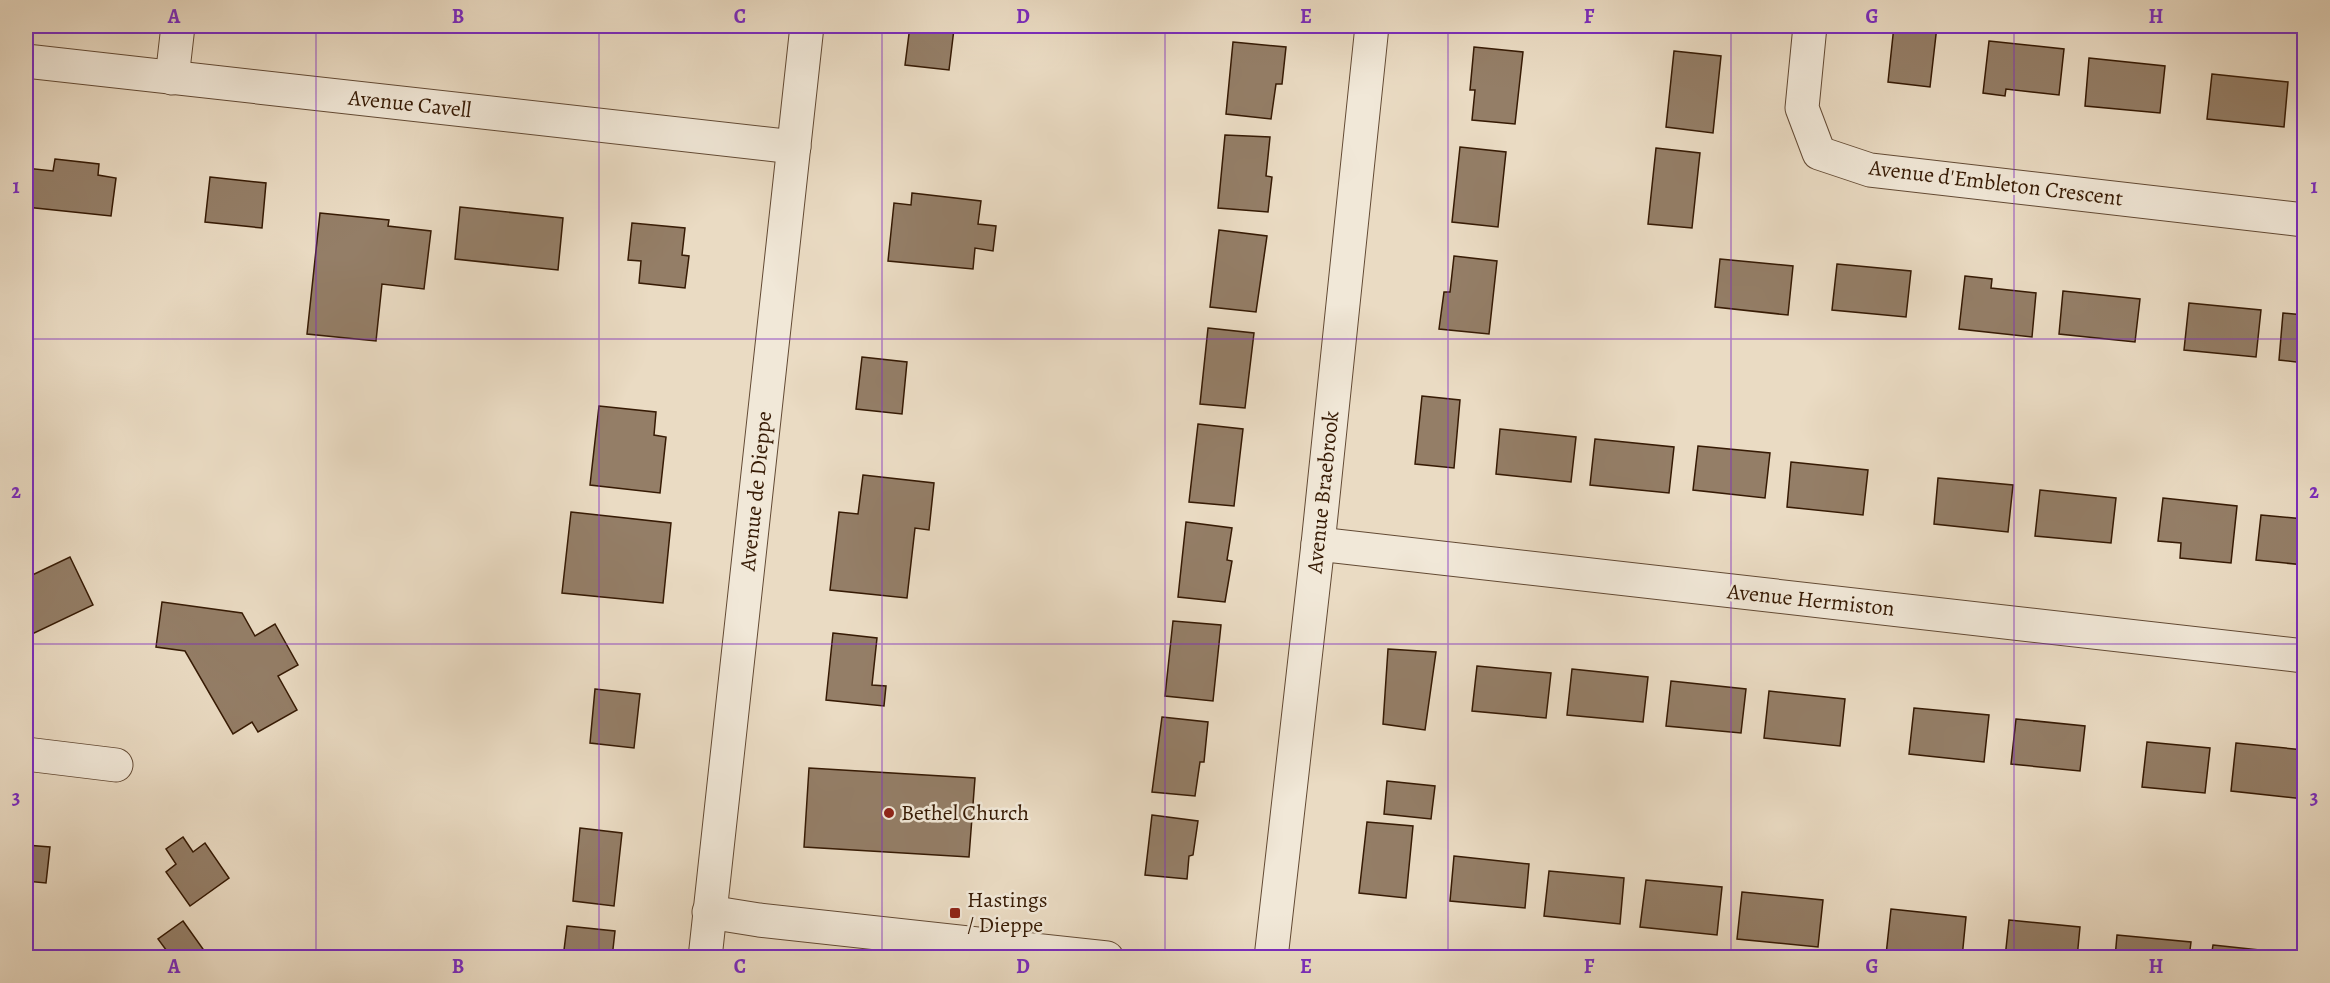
<svg xmlns="http://www.w3.org/2000/svg" width="2330" height="983" font-family="Alegreya,serif">
<style>
.building{fill:#947e67;stroke:#361a04;stroke-width:1.5}
.lines{fill:none;stroke-linecap:round;stroke-linejoin:round}
.street-casing{stroke:#634a34;stroke-width:35}
.street{stroke:#f1e8d8;stroke-width:33}
.grid{fill:none;stroke:#7b2cbf;stroke-width:1.5;stroke-opacity:0.55}
.poi-dot{fill:#8f2418;stroke:#f1e8d8;stroke-width:2}
.labels{text-anchor:middle;dominant-baseline:central;stroke-width:5;stroke-linejoin:round;paint-order:stroke}
.street-label{font-size:22px;fill:#361a04;stroke:#f1e8d8}
.poi-label{font-size:22px;fill:#361a04;stroke:#f1e8d8;text-anchor:start}
.neatline{fill:none;stroke:#7b2cbf;stroke-width:2}
.grid-label{font-size:20px;text-anchor:middle;font-weight:bold;fill:#7b2cbf}
</style>
<rect width="100%" height="100%" fill="#eadbc3"/>
<filter id="stains"><feTurbulence type="fractalNoise" baseFrequency=".00333" numOctaves="4"/><feColorMatrix values="0 0 0 0 .2 0 0 0 0 .09 0 0 0 0 .02 0 0 0 .5 -.17"/></filter>
<radialGradient id="worn" r=".72"><stop offset=".6" stop-color="#630" stop-opacity="0"/><stop offset="1" stop-color="#630" stop-opacity=".3"/></radialGradient>
<!-- building -->
<g class="building">
<polygon points="662,26 707,26 706,33 662,29"/>
<polygon points="910,26 972,26 972,31 954,29 949,70 905,65"/>
<polygon points="1673,26 1723,26 1722,32 1673,28"/>
<polygon points="1894,26 1937,26 1930,87 1888,82"/>
<polygon points="1989,41 2064,49 2059,95 2006,89 2005,96 1983,93"/>
<polygon points="1233,42 1286,47 1282,84 1276,84 1271,119 1226,114"/>
<polygon points="1474,47 1523,52 1515,124 1472,120 1475,90 1470,90"/>
<polygon points="1674,51 1721,56 1713,133 1666,127"/>
<polygon points="2089,58 2165,66 2160,113 2085,106"/>
<polygon points="2212,74 2288,82 2284,127 2207,119"/>
<polygon points="1225,135 1270,137 1266,176 1272,177 1268,212 1218,208"/>
<polygon points="1460,147 1506,152 1498,227 1452,222"/>
<polygon points="1656,148 1700,153 1692,228 1648,224"/>
<polygon points="55,159 99,164 98,175 116,178 111,216 26,207 26,168 53,171"/>
<polygon points="210,177 266,183 262,228 205,222"/>
<polygon points="912,193 981,201 978,224 996,226 993,251 975,248 973,269 888,261 894,203 911,205"/>
<polygon points="460,207 563,218 558,270 455,259"/>
<polygon points="320,213 389,220 388,226 431,231 424,289 382,284 376,341 307,334"/>
<polygon points="632,223 685,228 682,255 689,256 685,288 639,283 641,261 628,260"/>
<polygon points="1219,230 1267,236 1256,312 1210,307"/>
<polygon points="1454,256 1497,261 1489,334 1439,329 1444,292 1450,292"/>
<polygon points="1720,259 1793,266 1788,315 1715,307"/>
<polygon points="1837,264 1911,271 1906,317 1832,310"/>
<polygon points="1965,276 1992,279 1991,288 2036,293 2032,337 1959,329"/>
<polygon points="2063,291 2140,299 2135,342 2059,334"/>
<polygon points="2189,303 2261,310 2256,357 2184,350"/>
<polygon points="2283,313 2304,315 2304,363 2279,360"/>
<polygon points="1208,328 1254,333 1245,408 1200,404"/>
<polygon points="862,357 907,362 902,414 856,409"/>
<polygon points="1422,396 1460,400 1454,468 1415,464"/>
<polygon points="599,406 656,412 654,435 666,437 660,493 590,485"/>
<polygon points="1198,424 1243,429 1234,506 1189,502"/>
<polygon points="1500,429 1576,437 1571,482 1496,474"/>
<polygon points="1595,439 1674,447 1669,493 1590,485"/>
<polygon points="1698,446 1770,453 1765,498 1693,490"/>
<polygon points="1791,462 1868,470 1863,515 1787,507"/>
<polygon points="863,475 934,483 929,530 915,528 907,598 830,590 839,512 858,514"/>
<polygon points="1938,478 2013,485 2008,532 1934,524"/>
<polygon points="2040,490 2116,498 2111,543 2035,536"/>
<polygon points="2163,498 2237,506 2231,563 2180,558 2181,543 2158,541"/>
<polygon points="571,512 671,523 663,603 562,593"/>
<polygon points="2261,515 2304,519 2304,565 2256,560"/>
<polygon points="1186,522 1232,528 1227,560 1232,561 1225,602 1178,597"/>
<polygon points="70,557 93,605 30,635 26,635 26,578"/>
<polygon points="162,602 242,613 255,636 275,624 298,665 278,676 297,710 258,732 252,722 233,734 185,651 156,647"/>
<polygon points="1173,621 1221,625 1213,701 1165,696"/>
<polygon points="833,633 877,638 872,685 886,686 884,706 826,700"/>
<polygon points="1388,649 1436,652 1425,730 1383,724"/>
<polygon points="1477,666 1551,673 1546,718 1472,711"/>
<polygon points="1572,669 1648,677 1643,722 1567,715"/>
<polygon points="1671,681 1746,689 1741,733 1666,726"/>
<polygon points="595,689 640,694 634,748 590,743"/>
<polygon points="1769,691 1845,699 1840,746 1764,738"/>
<polygon points="1914,708 1989,715 1984,762 1909,754"/>
<polygon points="1162,717 1208,722 1204,762 1200,762 1195,796 1152,792"/>
<polygon points="2016,719 2085,726 2080,771 2011,764"/>
<polygon points="2147,742 2210,748 2205,793 2142,787"/>
<polygon points="2236,743 2304,750 2304,799 2231,791"/>
<polygon points="809,768 975,778 969,857 804,847"/>
<polygon points="1387,781 1435,786 1431,819 1384,814"/>
<polygon points="1152,815 1198,821 1193,855 1189,856 1187,879 1145,875"/>
<polygon points="1367,822 1413,826 1406,898 1359,893"/>
<polygon points="580,828 622,833 614,906 573,901"/>
<polygon points="183,837 193,852 205,843 229,878 190,906 166,872 176,864 166,849"/>
<polygon points="26,845 50,847 46,883 26,881 26,884"/>
<polygon points="1454,856 1529,864 1525,908 1450,901"/>
<polygon points="1549,871 1624,878 1620,924 1544,916"/>
<polygon points="1646,880 1722,887 1717,935 1640,927"/>
<polygon points="1742,892 1823,900 1818,947 1737,939"/>
<polygon points="1891,909 1966,917 1962,958 1911,958 1886,955"/>
<polygon points="2009,920 2080,927 2077,958 2005,958"/>
<polygon points="183,921 203,949 190,958 172,958 158,939"/>
<polygon points="567,926 615,931 612,958 563,958"/>
<polygon points="2117,935 2191,942 2189,958 2115,958"/>
<polygon points="2213,945 2288,953 2287,958 2211,958"/>
</g>
<g class="lines">
<!-- street casing -->
<g class="street-casing">
<g id="street">
<polyline points="1810,26 1802,108 1819,153 1870,170 2304,220"/>
<polyline points="26,61 794,147"/>
<polyline points="172,78 178,26"/>
<polyline points="1318,544 2304,656"/>
<polyline points="26,754 116,765"/>
<polyline points="709,912 759,920 1107,958"/>
<polyline points="705,958 807,26"/>
<polyline points="1271,958 1318,544 1372,26"/>
</g>
</g>
<!-- street -->
<use href="#street" class="street"/>
</g>
<!-- grid -->
<path class="grid" d="M316,26V958M599,26V958M882,26V958M1165,26V958M1448,26V958M1731,26V958M2014,26V958M26,339H2304M26,644H2304"/>
<!-- markers -->
<g class="poi-dot">
<circle cx="889" cy="813" r="6"/>
<rect x="949" y="907" width="12" height="12" rx="3"/>
</g>
<g class="labels">
<!-- street labels -->
<g class="street-label">
<text transform="translate(410 104) rotate(6)">Avenue Cavell</text>
<text transform="translate(1996 183) rotate(7)">Avenue d'Embleton Crescent</text>
<text transform="translate(756 491) rotate(-84)">Avenue de Dieppe</text>
<text transform="translate(1323 492) rotate(-84)">Avenue Braebrook</text>
<text transform="translate(1811 600) rotate(6)">Avenue Hermiston</text>
</g>
<!-- poi labels -->
<g class="poi-label">
<text x="901" y="813">Bethel Church</text>
<text x="967" y="900">Hastings<tspan x="967" dy="25">/ Dieppe</tspan></text>
</g>
</g>
<!-- margin -->
<rect width="2330" height="983" fill="none" stroke="#eadbc3" stroke-width="66"/>
<rect x="33" y="33" width="2264" height="917" class="neatline"/>
<g class="grid-label">
<text x="174" y="23">A</text>
<text x="458" y="23">B</text>
<text x="740" y="23">C</text>
<text x="1023" y="23">D</text>
<text x="1306" y="23">E</text>
<text x="1589" y="23">F</text>
<text x="1872" y="23">G</text>
<text x="2156" y="23">H</text>
<text x="16" y="193">1</text>
<text x="2314" y="193">1</text>
<text x="16" y="498">2</text>
<text x="2314" y="498">2</text>
<text x="16" y="804">3</text>
<text x="2314" y="804">3</text>
<text x="174" y="973">A</text>
<text x="458" y="973">B</text>
<text x="740" y="973">C</text>
<text x="1023" y="973">D</text>
<text x="1306" y="973">E</text>
<text x="1589" y="973">F</text>
<text x="1872" y="973">G</text>
<text x="2156" y="973">H</text>
</g>
<rect width="100%" height="100%" filter="url(#stains)"/>
<rect width="100%" height="100%" fill="url(#worn)"/>
</svg>
